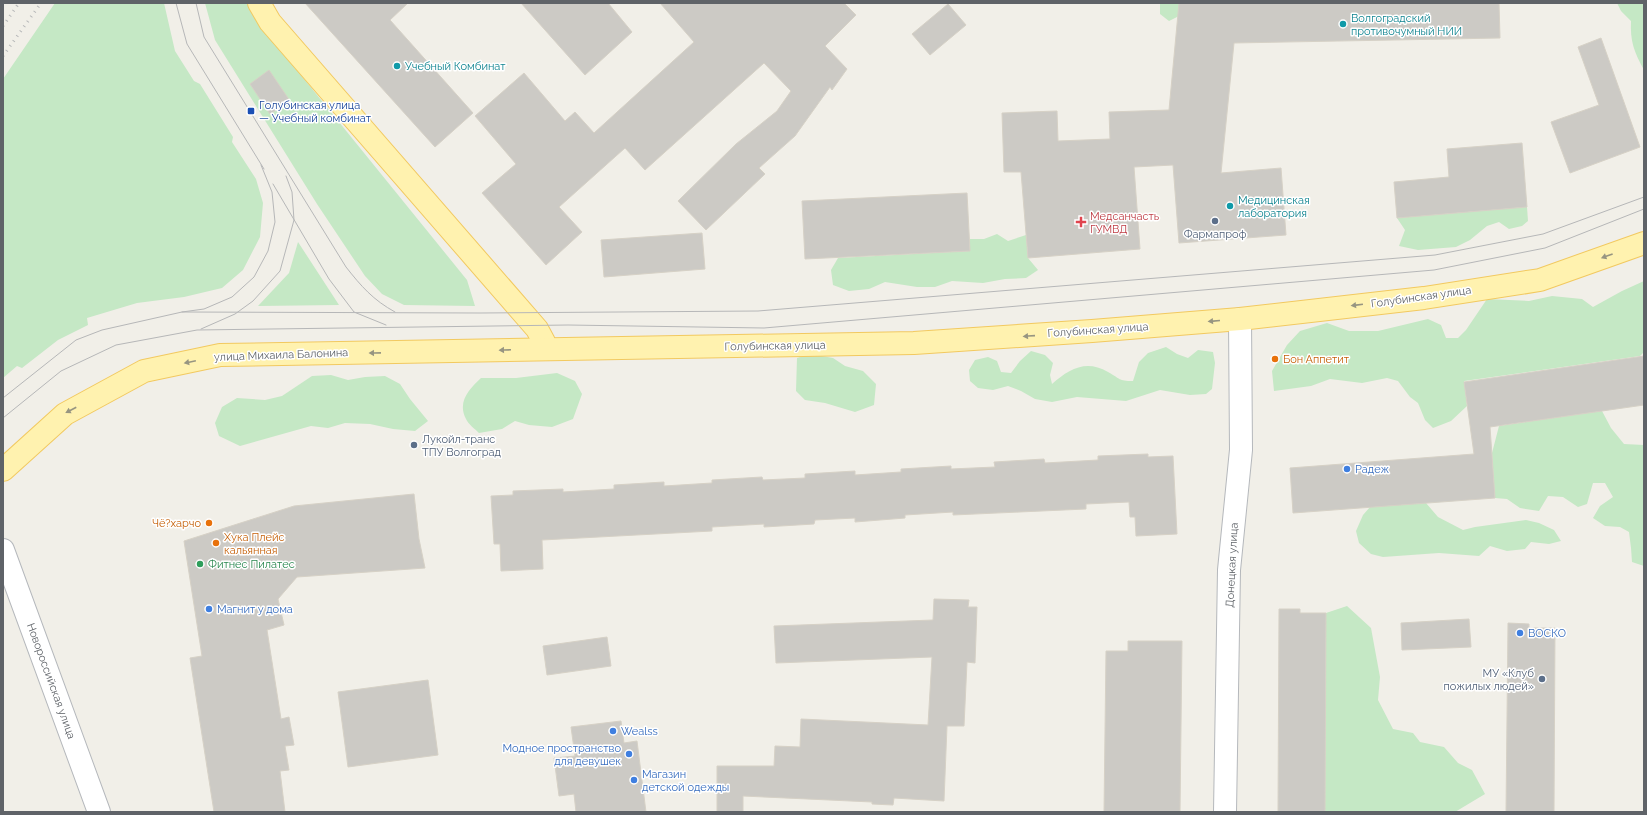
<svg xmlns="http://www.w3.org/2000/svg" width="1647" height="815" font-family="Raleway,sans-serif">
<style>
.green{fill:#c5e8c5}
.building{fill:#cccac5;stroke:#d6d1c6}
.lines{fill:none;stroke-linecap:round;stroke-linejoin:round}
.minor-casing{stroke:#b5b8bc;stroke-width:24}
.major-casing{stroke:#f2c960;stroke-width:24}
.minor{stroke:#fff;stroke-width:22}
.major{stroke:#fff2af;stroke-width:22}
.tram{stroke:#b6b7b8;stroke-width:1}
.rail{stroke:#b6b7b8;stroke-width:3;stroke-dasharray:1 5;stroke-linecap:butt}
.oneway{fill:#979581}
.culture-dot{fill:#0f9aa8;stroke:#fff;stroke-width:1.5}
.transit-dot{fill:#1a4fb4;stroke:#fff;stroke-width:1.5}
.service-dot{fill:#5c6f8a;stroke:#fff;stroke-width:1.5}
.health-dot{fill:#e0444e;stroke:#fff;stroke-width:1.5}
.food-dot{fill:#e8710a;stroke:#fff;stroke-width:1.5}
.shop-dot{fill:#3f7fe0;stroke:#fff;stroke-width:1.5}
.leisure-dot{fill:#2e9e5b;stroke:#fff;stroke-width:1.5}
.labels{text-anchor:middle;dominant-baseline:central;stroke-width:3;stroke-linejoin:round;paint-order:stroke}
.culture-label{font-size:11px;fill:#0d838f;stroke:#fff;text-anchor:start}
.transit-label{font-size:11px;fill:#164399;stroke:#fff;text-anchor:start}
.health-label{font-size:11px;fill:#be3a42;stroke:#fff;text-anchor:start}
.service-label{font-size:11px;fill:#4e5e75;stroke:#fff}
.street-label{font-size:11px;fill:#5f6368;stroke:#fff}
.food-label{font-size:11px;fill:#c56008;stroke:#fff;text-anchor:start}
.shop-label{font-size:11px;fill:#366cbe;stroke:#fff;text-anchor:start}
.leisure-label{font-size:11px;fill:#27864d;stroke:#fff;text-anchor:start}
</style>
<rect width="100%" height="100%" fill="#f1efe8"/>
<!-- green -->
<g class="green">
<polygon points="55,3 164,3 175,51 194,81 200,84 233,137 232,142 256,179 263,203 260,237 243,270 222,288 184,297 137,303 87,318 88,325 58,340 22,368 17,366 3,378 3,79"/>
<polygon points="205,3 248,3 266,32 467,280 475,306 404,305 382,294 365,276 317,204 215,40"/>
<polygon points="1160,3 1186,3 1181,15 1169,21 1160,14"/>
<path d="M1617,3H1644V70C1634,52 1630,41 1631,21L1621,11Z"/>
<polygon points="1527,207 1528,221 1522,226 1509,229 1499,222 1487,226 1470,240 1456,247 1418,250 1399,246 1405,230 1397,218"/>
<polygon points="997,234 1008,241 1026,235 1028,258 1038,270 1026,278 1005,279 983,283 952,281 935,287 917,287 885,282 869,289 849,291 833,285 831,270 838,258 970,251 970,239 984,239"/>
<polygon points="298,242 339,305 258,306 289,273"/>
<polygon points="1644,281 1644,352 1640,356 1464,381 1467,406 1451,421 1433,428 1425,420 1418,403 1410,397 1398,381 1387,378 1362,383 1330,379 1311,386 1274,391 1272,371 1287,345 1300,331 1327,323 1349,331 1378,331 1428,319 1441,325 1446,338 1458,338 1466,330 1487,299 1529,301 1552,296 1582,299 1593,307 1622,291"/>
<path d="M1166,347L1177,354L1188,358L1198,350L1213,352L1215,363L1212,389L1206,394L1190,395L1160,390L1126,401L1077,397L1052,402L1035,399L1021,391L1008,386L993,390L978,388L970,381L969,370L975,360L988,357L997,361L1001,372L1011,373L1020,361L1031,351L1045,355L1053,363L1050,375L1052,384C1069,369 1086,359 1108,372C1121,379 1118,381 1133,381L1139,362L1148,353Z"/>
<polygon points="811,354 833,358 845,366 863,371 876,384 874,405 855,412 825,403 805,400 796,391 797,358"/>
<path d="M557,373L575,381L582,394L573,419L552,427L529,425L515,421L502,429L479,433C475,429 468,424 466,419C457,402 469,389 481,378H516Z"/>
<polygon points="331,375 348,380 365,377 385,376 400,384 410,399 428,421 415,431 393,429 370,424 345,423 328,428 311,426 240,446 219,436 215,423 222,407 237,398 265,400 282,396 312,376"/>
<polygon points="1602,411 1611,428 1624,444 1644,445 1644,566 1632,562 1631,548 1629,532 1620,527 1605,526 1593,518 1600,506 1613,497 1605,483 1593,483 1587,504 1578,507 1563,497 1548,496 1539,511 1520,508 1507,499 1495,498 1492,453 1499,426"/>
<polygon points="1426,503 1438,517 1463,530 1475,527 1526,520 1539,523 1554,530 1561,541 1549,544 1531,542 1525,549 1507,551 1490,546 1479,556 1439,553 1383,557 1371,554 1359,543 1356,531 1363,515 1370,507"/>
<polygon points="1347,606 1371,628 1380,677 1378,700 1393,729 1413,733 1420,742 1444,747 1458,763 1472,770 1485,794 1455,812 1325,812 1326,613"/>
</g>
<!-- building -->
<g class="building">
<polygon points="305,3 408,3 390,20 473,113 435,147"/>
<polygon points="521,3 608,3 632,32 585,75"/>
<polygon points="660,3 844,3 856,15 825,46 847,69 832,90 830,87 795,136 759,168 765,174 706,230 678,201 736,144 777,111 791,91 764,63 645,170 625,148 559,207 582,232 546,265 482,193 516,164 475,116 524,73 565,121 575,112 594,133 694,42"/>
<polygon points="1179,3 1499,3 1500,38 1234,43 1221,173 1281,168 1286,235 1179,243 1173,165 1134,167 1140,249 1028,258 1021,172 1004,172 1002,113 1057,111 1058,141 1110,139 1109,112 1169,110"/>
<polygon points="948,4 966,25 930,55 912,34"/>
<polygon points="1601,38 1640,147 1570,173 1551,122 1599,105 1578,47"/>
<polygon points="269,70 290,101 270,114 250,84"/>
<polygon points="1522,143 1527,207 1397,218 1394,182 1449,177 1447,149"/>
<polygon points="967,193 970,251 805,259 802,201"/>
<polygon points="702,233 705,269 604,277 601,240"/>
<polygon points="1644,356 1644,405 1490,427 1495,498 1293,513 1290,468 1474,454 1464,382"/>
<polygon points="1148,454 1148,457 1173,456 1177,534 1136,536 1135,517 1130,517 1129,502 1086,504 1086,509 953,515 953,512 905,515 905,518 855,522 855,518 815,520 814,524 764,527 764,524 712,527 712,531 542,540 543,569 501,571 500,544 494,544 491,496 513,495 513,491 563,489 563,492 614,489 614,485 664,482 664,486 712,483 712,480 762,477 763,480 805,478 805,474 855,471 855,475 901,472 901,469 951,466 951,469 995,467 994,462 1044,459 1045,463 1098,460 1098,456"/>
<polygon points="414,494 419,539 425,568 297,577 278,599 284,625 267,630 281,719 289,717 294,745 285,746 289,770 280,771 285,812 214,812 190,658 202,656 184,541 294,506"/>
<polygon points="934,599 969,600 968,607 977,607 975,663 967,662 964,726 947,726 944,801 894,798 893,805 872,804 872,802 743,796 743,812 717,812 717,766 774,766 775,746 800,747 801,719 928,725 932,657 776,663 774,626 933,620"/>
<polygon points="1279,609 1300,609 1300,613 1326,613 1325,812 1278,812"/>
<polygon points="1469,619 1471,647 1402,650 1401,623"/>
<polygon points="1508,623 1529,624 1529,628 1555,628 1554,812 1506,812"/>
<polygon points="607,637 611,666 547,675 543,646"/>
<polygon points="1128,641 1182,641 1180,812 1104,812 1106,651 1128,651"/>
<polygon points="428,680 438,755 348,767 338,692"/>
<polygon points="621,721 624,743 637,741 646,812 576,812 574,794 559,796 554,758 575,756 571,727"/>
</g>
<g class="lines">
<!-- minor casing -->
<g class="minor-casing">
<g id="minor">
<polyline points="3,550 99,812"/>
<polyline points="1225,812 1229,570 1241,450 1240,319"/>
</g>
</g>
<!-- major casing -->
<g class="major-casing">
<g id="major">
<polyline points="259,3 270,22 537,329 544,342 544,349"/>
<polyline points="3,470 65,414 144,371 220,355 914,343 1092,331 1240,319 1424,298 1540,280 1644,243"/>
</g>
</g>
<!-- minor -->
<use href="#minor" class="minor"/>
<!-- major -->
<use href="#major" class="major"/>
<!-- tram -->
<g class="tram">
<polyline points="176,3 187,44 264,169"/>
<path d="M196,3L204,37L346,267C361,286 373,300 395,312"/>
<polyline points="273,184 329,279 354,312 386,325"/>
<polyline points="182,312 480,313 758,311 1435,255 1543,234 1644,197"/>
<polyline points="201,329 235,314 253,301 280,271 294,220 292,192 286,176"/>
<polyline points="3,398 76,340 102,330 182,312 204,309 232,297 254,277 268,251 275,222 272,192 261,165"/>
<polyline points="3,418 61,371 116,345 197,330 568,325 764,328 1434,270 1545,248 1644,209"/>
</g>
<!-- rail -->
<g class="rail">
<polyline points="3,26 19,3"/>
<polyline points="3,56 41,3"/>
</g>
</g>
<!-- one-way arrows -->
<defs><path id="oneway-solid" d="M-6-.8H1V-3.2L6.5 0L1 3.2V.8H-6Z"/></defs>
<g class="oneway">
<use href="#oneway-solid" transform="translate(1607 256) rotate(160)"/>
<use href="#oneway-solid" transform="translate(1357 305) rotate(173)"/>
<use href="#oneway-solid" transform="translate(1214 321) rotate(175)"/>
<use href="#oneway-solid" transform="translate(1029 336) rotate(176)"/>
<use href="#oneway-solid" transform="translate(505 350) rotate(178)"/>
<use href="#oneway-solid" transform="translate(375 353) rotate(179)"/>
<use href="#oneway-solid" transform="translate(190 362) rotate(168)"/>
<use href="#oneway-solid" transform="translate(71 410) rotate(152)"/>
</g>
<!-- markers -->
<g class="culture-dot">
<circle cx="1343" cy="24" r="4"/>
<circle cx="397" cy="66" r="4"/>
<circle cx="1230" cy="206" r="4"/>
</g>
<rect class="transit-dot" x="247" y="107" width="8" height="8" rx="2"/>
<g class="service-dot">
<circle cx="1215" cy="221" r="4"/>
<circle cx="414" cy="445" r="4"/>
<circle cx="1542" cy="679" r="4"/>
</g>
<path class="health-dot" d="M1079 216h4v4h4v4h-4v4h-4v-4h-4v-4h4z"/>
<g class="food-dot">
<circle cx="1275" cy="359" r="4"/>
<circle cx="209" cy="523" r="4"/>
<circle cx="216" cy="543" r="4"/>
</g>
<g class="shop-dot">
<circle cx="1347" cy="469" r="4"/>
<circle cx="209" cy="609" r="4"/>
<circle cx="1520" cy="633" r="4"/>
<circle cx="613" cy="731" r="4"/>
<circle cx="629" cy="754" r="4"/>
<circle cx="634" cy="780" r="4"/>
</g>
<circle class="leisure-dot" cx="200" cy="564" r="4"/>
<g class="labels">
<!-- culture labels -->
<g class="culture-label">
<text x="1351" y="18">Волгоградский<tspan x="1351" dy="13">противочумный НИИ</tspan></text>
<text x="405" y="66">Учебный Комбинат</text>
<text x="1238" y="200">Медицинская<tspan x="1238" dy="13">лаборатория</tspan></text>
</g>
<!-- transit labels -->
<g class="transit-label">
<text x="259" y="105">Голубинская улица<tspan x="259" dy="13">— Учебный комбинат</tspan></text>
</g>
<!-- health labels -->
<g class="health-label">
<text x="1090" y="216">Медсанчасть<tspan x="1090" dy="13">ГУМВД</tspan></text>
</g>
<!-- service labels -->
<g class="service-label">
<text x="1215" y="234">Фармапроф</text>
<text x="422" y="439" text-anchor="start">Лукойл-транс<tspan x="422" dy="13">ТПУ Волгоград</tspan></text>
<text x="1534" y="673" text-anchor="end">МУ «Клуб<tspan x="1534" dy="13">пожилых людей»</tspan></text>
</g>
<!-- street labels -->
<g class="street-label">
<text transform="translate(1421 297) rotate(-8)">Голубинская улица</text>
<text transform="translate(1098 330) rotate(-4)">Голубинская улица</text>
<text transform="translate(775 346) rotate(-1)">Голубинская улица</text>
<text transform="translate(281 355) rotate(-2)">улица Михаила Балонина</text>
<text transform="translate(1232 565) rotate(-87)">Донецкая улица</text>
<text transform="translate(51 681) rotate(70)">Новороссийская улица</text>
</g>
<!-- food labels -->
<g class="food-label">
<text x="1283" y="359">Бон Аппетит</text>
<text x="201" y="523" text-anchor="end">Чё?харчо</text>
<text x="224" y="537">Хука Плейс<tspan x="224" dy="13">кальянная</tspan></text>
</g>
<!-- shop labels -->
<g class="shop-label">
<text x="1355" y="469">Радеж</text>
<text x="217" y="609">Магнит у дома</text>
<text x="1528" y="633">ВОСКО</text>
<text x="621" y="731">Wealss</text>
<text x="621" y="748" text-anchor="end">Модное пространство<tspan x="621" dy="13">для девушек</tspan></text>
<text x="642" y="774">Магазин<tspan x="642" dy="13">детской одежды</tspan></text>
</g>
<!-- leisure labels -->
<g class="leisure-label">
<text x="208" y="564">Фитнес Пилатес</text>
</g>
</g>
<!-- border -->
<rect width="1647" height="815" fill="none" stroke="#5f6368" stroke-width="8"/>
</svg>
